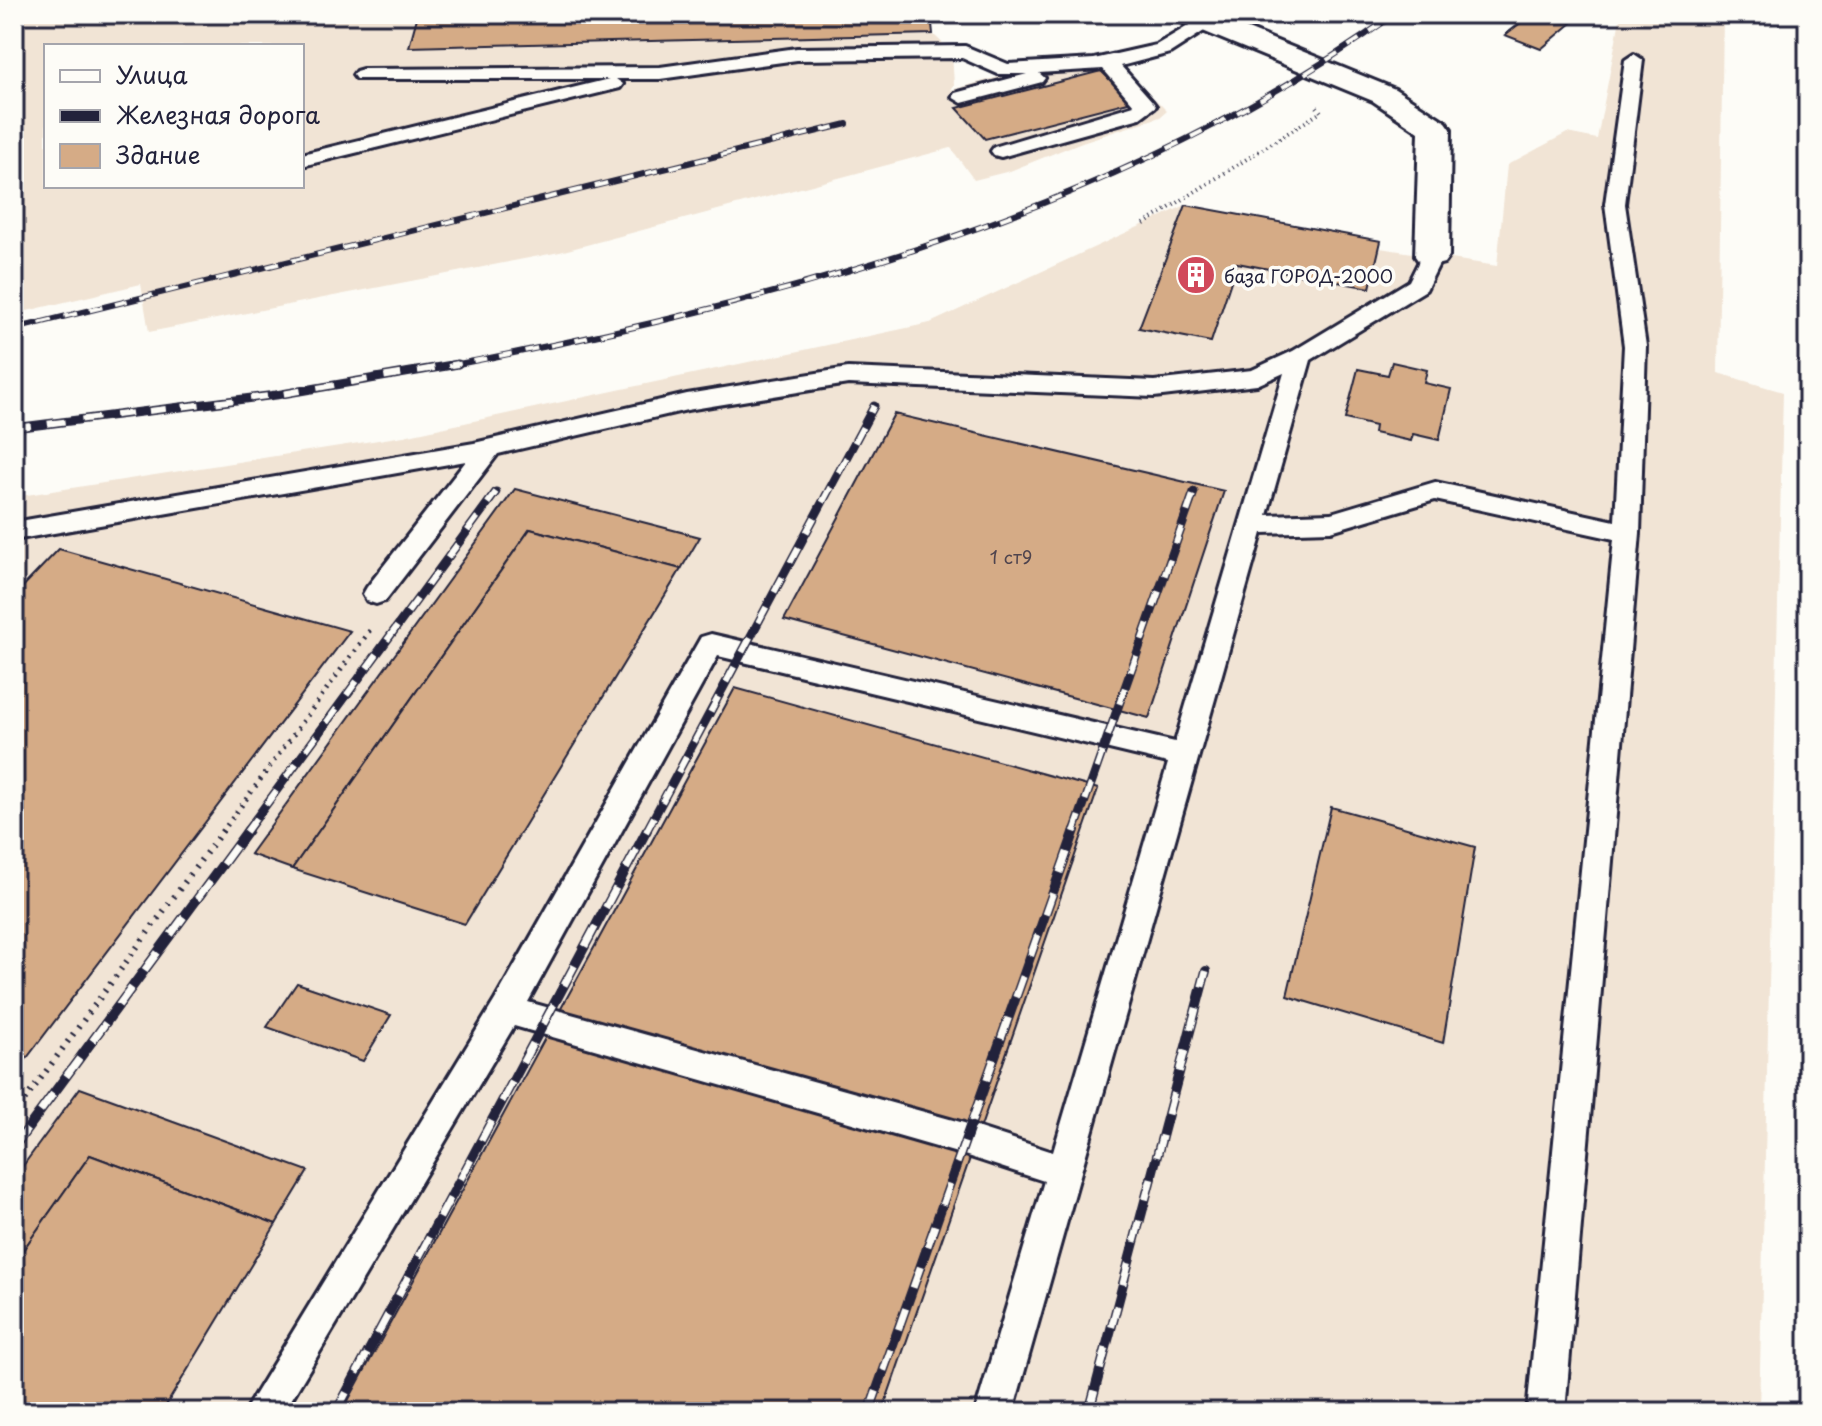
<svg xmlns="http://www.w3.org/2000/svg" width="1822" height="1426" font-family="'Playpen Sans',sans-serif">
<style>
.built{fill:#f1e4d5;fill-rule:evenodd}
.building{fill:#d5ab86;stroke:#22223b;stroke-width:2}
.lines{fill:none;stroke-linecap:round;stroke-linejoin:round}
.lane-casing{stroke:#22223b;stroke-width:6}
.street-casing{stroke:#22223b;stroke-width:6}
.path-far2{stroke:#22223b;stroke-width:4;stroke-dasharray:1 4;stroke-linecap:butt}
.path-far1{stroke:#22223b;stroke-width:5;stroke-dasharray:2 6;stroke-linecap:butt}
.path{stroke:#22223b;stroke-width:6;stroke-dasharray:2 7;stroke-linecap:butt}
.lane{fill:#fdfcf7;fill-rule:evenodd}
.street{fill:#fdfcf7;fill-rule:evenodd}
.rail-far2-casing{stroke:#22223b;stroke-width:6}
.rail-far1-casing{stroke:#22223b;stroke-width:9}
.rail-casing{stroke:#22223b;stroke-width:10}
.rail-far2{stroke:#fdfcf7;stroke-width:4;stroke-dasharray:13;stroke-linecap:butt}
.rail-far1{stroke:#fdfcf7;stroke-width:6;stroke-dasharray:17;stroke-linecap:butt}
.rail{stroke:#fdfcf7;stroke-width:7;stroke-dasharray:22;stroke-linecap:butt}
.labels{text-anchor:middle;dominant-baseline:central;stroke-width:7;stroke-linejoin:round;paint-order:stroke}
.far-poi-label{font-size:18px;fill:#22223b;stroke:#fdfcf7;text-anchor:start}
.number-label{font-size:18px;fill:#4f444e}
</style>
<rect width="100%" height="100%" fill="#fdfcf7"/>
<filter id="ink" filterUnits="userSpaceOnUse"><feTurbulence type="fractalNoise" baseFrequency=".0125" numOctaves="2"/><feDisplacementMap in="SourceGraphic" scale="16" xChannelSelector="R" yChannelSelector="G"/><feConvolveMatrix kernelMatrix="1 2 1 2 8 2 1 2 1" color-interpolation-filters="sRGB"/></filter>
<g filter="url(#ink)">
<!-- built -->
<g class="built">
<path d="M14,14H931L933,34L952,52L954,85L951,90L1065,59L1110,55L1167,111L1160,117L1082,142L1010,171L974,180L951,148L560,252L149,332L141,284L14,314ZM46,46H302V186H46Z"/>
<polygon points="1621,14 1723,14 1718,373 1783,392 1759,1412 14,1412 14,497 404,436 930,323 1186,205 1381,241 1380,248 1497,266 1507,165 1567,133 1597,139"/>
</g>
<!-- building -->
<g class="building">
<polygon points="418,14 931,14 933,34 409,47"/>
<polygon points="1532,14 1570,14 1579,17 1541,49 1505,35"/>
<polygon points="1101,71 1132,101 985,139 957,108"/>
<polygon points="1186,205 1381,241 1370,288 1237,263 1211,342 1139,328"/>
<polygon points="1392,362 1427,370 1424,383 1451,389 1439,440 1413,434 1411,441 1374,433 1375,426 1345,419 1358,369 1388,375"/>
<polygon points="894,414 1224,491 1149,718 784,620"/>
<polygon points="515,489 700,537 681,569 530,529 292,869 250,854"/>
<polygon points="530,529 681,569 465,924 292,869"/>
<polygon points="59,549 350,631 14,1075 14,596"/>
<polygon points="735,688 1098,789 882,1412 342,1412"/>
<polygon points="1331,807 1475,847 1443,1043 1287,996"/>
<polygon points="297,983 391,1015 363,1061 267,1027"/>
<polygon points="80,1088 308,1171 276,1224 90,1155 14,1263 14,1178"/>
<polygon points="90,1155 276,1224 162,1412 14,1412 14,1263"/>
</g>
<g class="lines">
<!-- lane casing -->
<g class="lane-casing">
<g id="lane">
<polygon points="1205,16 1214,22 1212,26 1170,53 1121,66 1153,102 1156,106 1140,118 1001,157 994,155 991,151 994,147 1134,105 1103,69 1039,73 1045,78 1042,82 962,103 952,97 955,93 1027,74 998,74 962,58 797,60 660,79 616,79 623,84 620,88 302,166 302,154 609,79 356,79 353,75 356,71 363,69 660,67 797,48 965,46 1008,64 1094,59 1156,45"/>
<path d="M1634,54L1643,60L1625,204L1646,346L1640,533L1565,1412H1527L1614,539L1435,500L1331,531L1262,533L1013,1412H975L1044,1181L964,1155L514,1026L284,1412H244L495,1000L701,637L711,634L1175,742L1284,373L1257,385L1154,397L848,384L687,410L498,454L385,601L376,604L367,601L363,594L367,587L466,461L14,540V522L474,443L687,394L848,368L1154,381L1252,370L1293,351L1409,281L1424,251L1432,249L1443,256L1426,290L1311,360L1267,515L1331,513L1435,482L1615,521L1624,346L1605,204L1625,60ZM718,656L1168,763L1053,1152L964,1123L528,1002Z"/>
</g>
</g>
<!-- street casing -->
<g class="street-casing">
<polygon id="street" points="1172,14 1211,14 1395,89 1446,122 1451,129 1449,256 1444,263 1432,266 1420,263 1415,256 1419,132 1373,101 1176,20"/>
</g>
<!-- path-far2 -->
<polyline class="path-far2" points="1144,224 1321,112 1315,104"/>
<!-- path-far1 -->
<polyline class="path-far1" points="222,832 373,626"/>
<!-- path -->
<polyline class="path" points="14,1115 223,830"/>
<!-- lane -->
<use href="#lane" class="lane"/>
<!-- street -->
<use href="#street" class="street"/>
<!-- rail-far2 casing -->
<g class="rail-far2-casing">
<g id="rail-far2">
<polyline points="14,329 847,124"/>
<path d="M448,366C777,303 1120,212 1395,14"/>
</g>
</g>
<!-- rail-far1 casing -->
<g class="rail-far1-casing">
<g id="rail-far1">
<polyline points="14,428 276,395 458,364"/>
<polyline points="246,832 496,492"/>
<polyline points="646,832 874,406"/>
<polyline points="1074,832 1194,492"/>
</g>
</g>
<!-- rail casing -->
<g class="rail-casing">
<g id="rail">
<polyline points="14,1147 248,830"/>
<polyline points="336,1412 647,830"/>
<polyline points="869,1412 1075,830"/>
<polyline points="1089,1412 1206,971"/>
</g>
</g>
<!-- rail-far2 -->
<use href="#rail-far2" class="rail-far2"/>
<!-- rail-far1 -->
<use href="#rail-far1" class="rail-far1"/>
<!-- rail -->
<use href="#rail" class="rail"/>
</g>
</g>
<!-- icons -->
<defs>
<g id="building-disc" transform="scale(2)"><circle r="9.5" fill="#d1495b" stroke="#fdfcf7"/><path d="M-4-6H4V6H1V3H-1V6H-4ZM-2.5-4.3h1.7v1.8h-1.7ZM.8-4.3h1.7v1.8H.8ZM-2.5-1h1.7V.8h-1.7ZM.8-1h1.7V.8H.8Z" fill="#fff"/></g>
</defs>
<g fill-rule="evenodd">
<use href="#building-disc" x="1196" y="275"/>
</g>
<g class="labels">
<!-- far-poi labels -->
<g class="far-poi-label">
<text x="1224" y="275">база ГОРОД-2000</text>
</g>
<!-- number labels -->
<g class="number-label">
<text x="1011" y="556">1 ст9</text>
</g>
</g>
<!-- margin -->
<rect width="1822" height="1426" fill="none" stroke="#fdfcf7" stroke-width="48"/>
<rect x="24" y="24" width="1774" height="1378" fill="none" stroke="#22223b" stroke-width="3" filter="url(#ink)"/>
<!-- legend -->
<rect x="44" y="44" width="260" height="144" fill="#fdfcf7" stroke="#a5a5ac" stroke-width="2"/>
<rect x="60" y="70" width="40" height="12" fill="#fdfcf7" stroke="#a5a5ac" stroke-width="2"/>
<text x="116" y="84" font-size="24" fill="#22223b">Улица</text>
<rect x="60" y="110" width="40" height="12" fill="#22223b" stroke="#a5a5ac" stroke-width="2"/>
<text x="116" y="124" font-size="24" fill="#22223b">Железная дорога</text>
<rect x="60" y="144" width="40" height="24" fill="#d5ab86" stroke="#a5a5ac" stroke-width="2"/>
<text x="116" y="164" font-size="24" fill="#22223b">Здание</text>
</svg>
